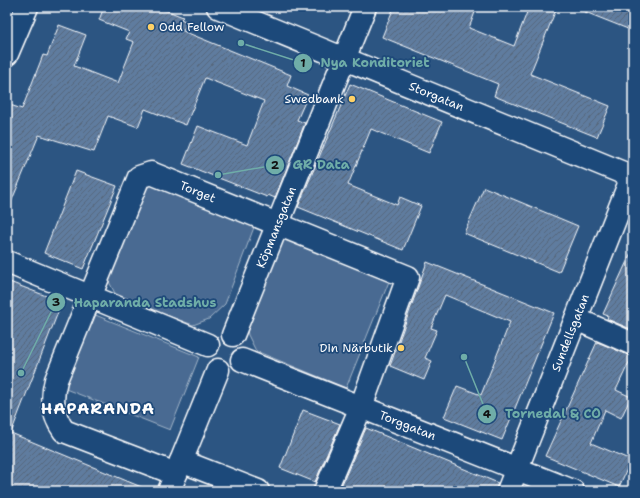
<svg xmlns="http://www.w3.org/2000/svg" width="640" height="498" font-family="'Shantell Sans',sans-serif">
<style>
.park{fill:#486b92;stroke:#a4b5c8}
.building{fill:url(#building-hatch);stroke:#fff}
.lines{fill:none;stroke-linecap:round;stroke-linejoin:round}
.minor-casing{stroke:#fff;stroke-width:25}
.minor{stroke:#1f4a7a;stroke-width:22}
.poi-dot{fill:#ffd166;stroke:#1f4a7a;stroke-width:1.5}
.labels{text-anchor:middle;dominant-baseline:central;stroke-width:3.5;stroke-linejoin:round;paint-order:stroke}
.poi-label{font-size:12px;fill:#fff;stroke:#1f4a7a;text-anchor:end}
.street-label{font-size:12px;fill:#fff;stroke:#1f4a7a}
.district-label{font-size:16px;font-weight:bold;letter-spacing:1px;fill:#fff;stroke:#1f4a7a}
.leader{fill:none;stroke:#6fada8;stroke-width:1.5}
.callout-dot{fill:#6fada8;stroke:#1f4a7a;stroke-width:1.5}
.mark-label{font-size:12px;text-anchor:middle;font-weight:bold;fill:#111}
.callout-label{font-size:13px;text-anchor:middle;font-weight:bold;fill:#6fada8;stroke:#1f4a7a;stroke-width:3.5;stroke-linejoin:round;paint-order:stroke}
</style>
<defs>
<pattern id="building-hatch" width="6" height="6" patternUnits="userSpaceOnUse"><rect width="6" height="6" fill="#5e7c9f"/><path d="M-1 1l2-2M0 6l6-6M5 7l2-2" fill="none" stroke="#56667a"/></pattern>
</defs>
<rect width="100%" height="100%" fill="#2c5582"/>
<filter id="ink" filterUnits="userSpaceOnUse"><feTurbulence type="fractalNoise" baseFrequency=".025" numOctaves="2"/><feDisplacementMap in="SourceGraphic" scale="8" xChannelSelector="R" yChannelSelector="G"/><feConvolveMatrix kernelMatrix="1 2 1 2 8 2 1 2 1" color-interpolation-filters="sRGB"/></filter>
<g filter="url(#ink)">
<!-- park -->
<g class="park">
<polygon points="152,183 256,222 225,304 209,319 193,325 117,297 107,278 143,193"/>
<polygon points="285,236 390,279 346,388 256,351 248,335 245,320"/>
<polygon points="93,314 199,357 170,430 63,388"/>
</g>
<!-- building -->
<g class="building">
<polygon points="104,7 158,7 183,17 181,19 187,22 183,31 291,75 287,86 308,95 297,120 305,123 275,198 268,195 267,197 183,164 198,126 247,145 264,101 205,78 186,125 145,109 138,127 108,116 94,152 39,135 7,212 7,104 22,109 43,55 47,56 59,25 86,35 74,66 118,83 134,42 126,39 129,32 99,20"/>
<polygon points="394,7 477,7 469,28 514,46 529,7 557,7 530,74 610,106 597,137 494,96 498,84 382,37"/>
<polygon points="575,7 633,7 633,31 575,8"/>
<polygon points="350,84 442,122 429,153 371,129 348,185 397,205 400,197 421,206 403,250 298,207"/>
<polygon points="76,171 117,186 83,269 44,253"/>
<polygon points="484,187 578,226 559,272 464,233"/>
<polygon points="633,248 633,330 607,319 608,316 603,314"/>
<polygon points="427,262 554,313 502,440 444,417 457,386 481,395 510,322 445,295 431,328 437,330 425,358 432,361 424,380 390,366"/>
<polygon points="7,281 62,302 11,433 151,491 7,491"/>
<polygon points="597,342 632,356 616,390 631,397 621,418 605,410 591,443 631,460 619,487 545,456"/>
<polygon points="303,410 340,424 315,482 280,468"/>
<polygon points="366,428 498,483 496,491 339,491"/>
</g>
<g class="lines">
<!-- minor casing -->
<g class="minor-casing">
<g id="minor">
<path id="s1" d="M218,7L633,177"/>
<polyline points="7,54 27,7"/>
<polyline points="7,262 208,345"/>
<polyline points="576,319 633,344"/>
<path id="s2" d="M233,335L365,7"/>
<path id="s3" d="M242,360L573,491"/>
<polyline points="181,461 258,491"/>
<path id="s4" d="M176,474L64,431C52,415 51,399 56,380L139,177L151,173L408,277L361,407L325,491"/>
<polyline points="169,491 218,370"/>
<path id="s5" d="M508,491L633,174"/>
</g>
</g>
<!-- minor -->
<use href="#minor" class="minor"/>
</g>
</g>
<!-- markers -->
<g class="poi-dot">
<circle cx="151" cy="27" r="4"/>
<circle cx="352" cy="99" r="4"/>
<circle cx="401" cy="348" r="4"/>
</g>
<g class="labels">
<!-- poi labels -->
<g class="poi-label">
<text x="159" y="27" text-anchor="start">Odd Fellow</text>
<text x="344" y="99">Swedbank</text>
<text x="393" y="348">Din Närbutik</text>
</g>
<!-- street labels -->
<g class="street-label">
<text stroke="none"><textPath href="#s1" startOffset="236">Storgatan</textPath></text>
<text stroke="none"><textPath href="#s4" startOffset="456">Torget</textPath></text>
<text stroke="none"><textPath href="#s2" startOffset="116">Köpmansgatan</textPath></text>
<text stroke="none"><textPath href="#s5" startOffset="170">Sundellsgatan</textPath></text>
<text stroke="none"><textPath href="#s3" startOffset="178">Torggatan</textPath></text>
</g>
<!-- district labels -->
<g class="district-label">
<text x="98" y="408">HAPARANDA</text>
</g>
</g>
<!-- callouts -->
<path class="leader" d="M241 43L303 63M218 175L275 165M21 373L56 302M464 357L487 414"/>
<g class="callout-dot">
<circle cx="241" cy="43" r="4"/>
<circle cx="218" cy="175" r="4"/>
<circle cx="21" cy="373" r="4"/>
<circle cx="464" cy="357" r="4"/>
<circle cx="303" cy="63" r="10"/>
<circle cx="275" cy="165" r="10"/>
<circle cx="56" cy="302" r="10"/>
<circle cx="487" cy="414" r="10"/>
</g>
<g class="mark-label">
<text x="303" y="67">1</text>
<text x="275" y="169">2</text>
<text x="56" y="306">3</text>
<text x="487" y="418">4</text>
</g>
<g class="callout-label">
<text x="375" y="67">Nya Konditoriet</text>
<text x="321" y="169">GR Data</text>
<text x="145" y="307">Haparanda Stadshus</text>
<text x="553" y="418">Tornedal &amp; CO</text>
</g>
<!-- margin -->
<rect width="640" height="498" fill="none" stroke="#1f4a7a" stroke-width="24"/>
<rect x="12" y="12" width="616" height="474" fill="none" stroke="#fff" stroke-width="1.5" filter="url(#ink)"/>
</svg>
